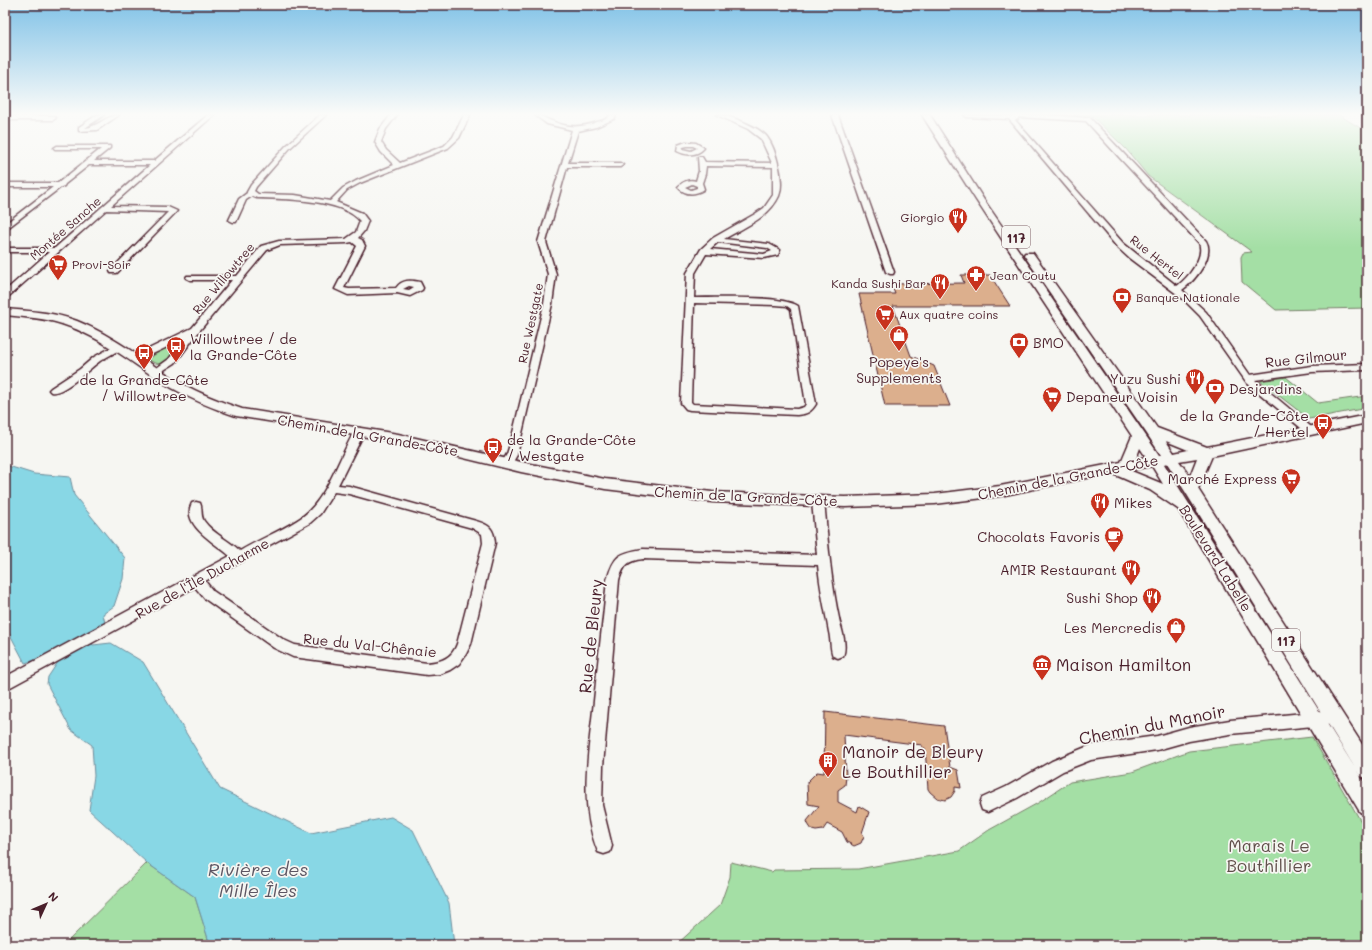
<svg xmlns="http://www.w3.org/2000/svg" width="1372" height="950" font-family="Mali,sans-serif">
<style>
.green{fill:#a4dfa5;stroke:#777f68}
.water{fill:#88d7e5;stroke:#6f8d9b}
.building{fill:#dcaf8d;stroke:#4a1f2b}
.lines{fill:none;stroke-linecap:round;stroke-linejoin:round}
.minor-casing{stroke:#4a1f2b;stroke-width:3}
.major-casing{stroke:#4a1f2b;stroke-width:3}
.minor{fill:#f6f6f2;fill-rule:evenodd}
.major{fill:#f6f6f2;fill-rule:evenodd}
.labels{text-anchor:middle;dominant-baseline:central;stroke-width:3.5;stroke-linejoin:round;paint-order:stroke}
.far-poi-label{font-size:12px;fill:#4a1f2b;stroke:#f6f6f2;text-anchor:start}
.far-street-label{font-size:12px;fill:#4a1f2b;stroke:#f6f6f2}
.shield{fill:#f6f6f2;stroke:#7e6067;stroke-width:1}
.shield-label{font-size:13px;font-weight:bold;fill:#4a1f2b}
.poi-label{font-size:14px;fill:#4a1f2b;stroke:#f6f6f2;text-anchor:end}
.street-label{font-size:14px;fill:#4a1f2b;stroke:#f6f6f2}
.near-street-label{font-size:17px;fill:#4a1f2b;stroke:#f6f6f2}
.near-poi-label{font-size:17px;fill:#4a1f2b;stroke:#f6f6f2;text-anchor:start}
.near-park-label{font-size:17px;fill:#604f4a;stroke:#f6f6f2}
.near-water-label{font-size:18px;font-style:italic;fill:#5d5663;stroke:#f6f6f2}
</style>
<rect width="100%" height="100%" fill="#f6f6f2"/>
<filter id="ink" filterUnits="userSpaceOnUse"><feTurbulence type="fractalNoise" baseFrequency=".025" numOctaves="2"/><feDisplacementMap in="SourceGraphic" scale="8" xChannelSelector="R" yChannelSelector="G"/><feConvolveMatrix kernelMatrix="1 2 1 2 8 2 1 2 1" color-interpolation-filters="sRGB"/></filter>
<g filter="url(#ink)">
<!-- green -->
<g class="green">
<polygon points="1074,115 1339,115 1367,132 1367,308 1276,310 1242,282 1241,257 1243,253 1252,252 1148,176 1126,149 1092,116"/>
<path d="M180,340H184C173,356 168,372 147,359Z"/>
<polygon points="1286,377 1318,403 1367,396 1367,408 1309,419 1260,381"/>
<polygon points="1312,737 1367,832 1367,945 676,945 720,905 730,877 731,862 772,872 774,870 858,869 959,851 989,830 1038,803 1070,782 1132,772 1189,751"/>
<polygon points="147,863 195,897 210,945 64,945"/>
</g>
<!-- water -->
<polygon class="water" points="5,465 34,474 70,477 74,495 125,558 123,579 114,606 103,614 105,623 98,627 91,643 93,645 111,643 143,662 220,789 311,833 391,817 413,830 449,903 454,945 210,945 195,897 147,863 89,810 94,776 92,745 71,730 47,684 48,677 58,662 57,658 42,658 25,663 5,625"/>
<!-- building -->
<g class="building">
<polygon points="961,275 990,275 1010,306 893,306 911,356 934,366 950,406 885,406 859,294 895,294 891,284 964,283"/>
<polygon points="825,712 944,726 950,767 958,770 961,788 955,787 955,791 951,797 945,800 937,798 930,792 928,789 925,748 922,748 922,745 844,735 846,777 845,785 838,790 838,802 857,812 859,806 869,812 862,833 864,836 861,843 854,846 847,842 842,832 827,824 823,830 816,831 812,830 808,824 807,821 819,806 808,804 807,782 817,772 824,773"/>
</g>
<g class="lines">
<!-- minor casing -->
<g class="minor-casing">
<g id="minor">
<path d="M97,115H104L85,128C98,127 106,115 119,115L97,130L79,131V127Z"/>
<polygon points="208,115 214,115 111,206 168,207 177,211 117,273 111,273 110,271 168,212 106,210 8,297 5,298 5,291 49,252 5,252 5,248 55,248 150,165 89,165 65,184 64,186 61,187 5,230 5,224 53,187 5,187 5,183 58,183 101,149 55,149 54,148 57,146 110,146 110,148 94,161 154,161"/>
<path d="M320,115H326L290,148L256,187L254,191L258,194L295,195L330,201L343,188L356,181L394,165L381,152L375,142L380,129L391,115H397L386,129L381,142L386,150L400,163L444,146L453,137L464,115H470L459,138L448,148L360,183L347,190L336,202L362,213L368,221L364,231L358,238L362,240L365,246L344,288L349,289L396,288C402,279 411,280 420,282L423,288L422,290L410,296L397,293L348,295L335,289L357,246L352,242L347,243L280,245L267,250L200,330L175,363L156,375L151,372L169,359L184,339L138,361H132L130,359L132,357L192,328L232,280H190L186,278L187,276H237L261,246L279,241L346,239L356,232L360,221C342,199 284,199 257,198L252,196L246,200L236,222H233L229,220L239,199L247,193V192L251,185L286,146ZM409,286L414,287L409,290L403,289Z"/>
<path d="M535,115C542,115 545,119 552,121C567,128 581,128 597,122C602,121 608,119 610,115H616L614,119L596,127L578,131L568,163H620L623,165L620,167H567L546,242L556,274L552,304L517,455L510,467H502L501,464L507,454L511,441L544,304L548,274L538,242L572,130L547,124Z"/>
<path d="M717,115C730,115 759,127 767,137C776,149 785,182 779,196C769,218 744,227 724,239L769,244L780,250L778,255L764,258L706,254L695,273L694,298C717,298 781,295 798,306L816,404C811,412 807,414 797,415L690,410L686,409L681,403L687,273L701,249L713,238L755,214L764,208L773,195V167L706,166L705,174L702,183L704,189L703,190C694,195 685,195 678,187C682,182 689,179 696,181L699,171L698,157H702L705,162L772,163L761,139L748,129ZM692,184L697,186V188L691,190L685,187ZM718,242L767,248L772,251L764,254L710,249ZM694,303L776,305L787,306L791,309L806,404L804,407L797,409L693,404L691,402Z"/>
<polygon points="832,115 838,115 894,272 893,274 890,274 886,272"/>
<path d="M964,115L1016,116L1015,115H1048L1090,118L1206,241C1215,256 1195,281 1182,290L1206,312L1250,375L1312,366L1367,364V370L1312,372L1255,380L1316,431L1311,434L1307,433L1247,383L1200,316L1182,298L1129,258L1117,247L1009,119L967,117ZM1018,117L1086,121L1118,156L1199,243C1205,257 1188,278 1177,286L1123,243L1015,120L1018,119Z"/>
<polygon points="5,116 53,116 56,118 53,120 5,120"/>
<path d="M686,142L696,143L704,148C697,156 686,156 677,151L678,145ZM687,146H693L697,148L691,151L682,149L683,147Z"/>
<path d="M116,345L119,346L121,348L119,350C113,354 106,357 100,361C90,368 63,395 51,392L49,390L51,388L80,369L94,357Z"/>
<path d="M360,428L365,431L338,485L349,486L476,521C490,525 494,529 495,543L471,644L466,654L459,664L450,670L440,674L427,675L293,657L274,648L205,599L195,587L5,690V677L230,556C217,544 180,525 192,503L196,502L200,503C203,509 200,515 204,521C213,534 229,540 240,551C258,540 285,529 302,517C328,498 339,456 356,429ZM334,492L349,494L472,528L482,534L483,543L457,644C452,658 441,662 427,663L295,645L284,640L213,591L205,581L243,561L244,559L310,523L320,514Z"/>
<path d="M818,497L822,498L824,501C828,542 831,583 840,623C843,633 847,647 843,656L838,658L833,656C830,649 831,640 829,632C825,609 820,588 818,565L643,559C627,561 624,565 619,580L603,766L602,805L612,846L610,852L604,854L598,852C578,804 589,751 594,701C598,661 603,620 607,580C614,556 618,553 643,549L817,555L812,501L814,498Z"/>
<polygon points="1334,710 1339,712 1341,717 1339,722 1334,724 1230,734 1189,741 1157,750 1091,760 1063,771 1017,798 988,812 982,810 980,804 982,798 1006,787 1052,761 1091,745 1157,736 1189,727 1230,720"/>
</g>
</g>
<!-- major casing -->
<g class="major-casing">
<path id="major" d="M922,115H930L984,200L1159,455H1161L1147,434L1024,255L1025,253H1033L1157,428L1207,447L1367,415V423L1212,456L1198,489L1367,752V778L1360,776L1186,493L1167,463L1164,464L1367,787V815L1360,812L1178,509L1150,490L1111,473L1000,496L935,504L845,507L712,502L605,489L521,472L398,442L236,416C214,409 193,400 172,388C136,367 103,337 62,324C44,318 24,317 5,315V309C29,311 54,312 77,321C114,336 146,362 181,383C201,394 221,402 242,409L398,434L521,462L605,479L712,492L845,497L935,494L1000,486L1121,462L1132,436L976,200ZM1166,441L1188,450L1174,453ZM1140,448L1146,457L1136,459ZM1197,458L1190,476L1179,461ZM1152,466L1163,484L1129,470Z"/>
</g>
<!-- minor -->
<use href="#minor" class="minor"/>
<!-- major -->
<use href="#major" class="major"/>
</g>
</g>
<!-- sky -->
<linearGradient id="sky" x2="0" y2="1"><stop stop-color="#81c2e7"/><stop offset="0.46" stop-color="#fbfbf9"/><stop offset="1" stop-color="#fbfbf9" stop-opacity="0"/></linearGradient>
<rect width="1372" height="248" fill="url(#sky)"/>
<!-- icons -->
<defs>
<g id="restaurant-pin" transform="scale(1)"><path d="M0 17L-7.5 6A9.5 9.5 0 1 1 7.5 6Z" fill="#c8321e" stroke="#f6f6f2"/><path d="M-5-6h1v4h1v-4h1v4h1v-4h1v5L-1.5 .5V6h-2V.5L-5-1ZM5-6V6H3V1.5H1.5Q1.5-4 5-6Z" fill="#fff"/></g>
<g id="supermarket-pin" transform="scale(1)"><path d="M0 17L-7.5 6A9.5 9.5 0 1 1 7.5 6Z" fill="#c8321e" stroke="#f6f6f2"/><path d="M-6-5.5h2.5l.6 2H6L4.5 2H-2.5L-4.4-4H-6ZM-1.5 3.2a1.3 1.3 0 1 0 .1 0ZM3 3.2a1.3 1.3 0 1 0 .1 0Z" fill="#fff"/></g>
<g id="pharmacy-pin" transform="scale(1)"><path d="M0 17L-7.5 6A9.5 9.5 0 1 1 7.5 6Z" fill="#c8321e" stroke="#f6f6f2"/><path d="M-2-6h4v4h4v4h-4v4h-4v-4h-4v-4h4Z" fill="#fff"/></g>
<g id="bank-pin" transform="scale(1)"><path d="M0 17L-7.5 6A9.5 9.5 0 1 1 7.5 6Z" fill="#c8321e" stroke="#f6f6f2"/><path d="M-6-4H6V4H-6ZM0-2.3a2.3 2.3 0 1 0 0 4.6a2.3 2.3 0 1 0 0-4.6Z" fill="#fff"/></g>
<g id="shop-pin" transform="scale(1)"><path d="M0 17L-7.5 6A9.5 9.5 0 1 1 7.5 6Z" fill="#c8321e" stroke="#f6f6f2"/><path d="M-5-2.5h2.3a2.7 3.5 0 0 1 5.4 0H5L5.5 6h-11ZM-1.5-2.5h3a1.5 2.3 0 0 0-3 0Z" fill="#fff"/></g>
<g id="bus-pin" transform="scale(1)"><path d="M0 17L-7.5 6A9.5 9.5 0 1 1 7.5 6Z" fill="#c8321e" stroke="#f6f6f2"/><path d="M-5-6H5V4H4V6H2V4H-2V6H-4V4H-5ZM-3.5-4V0h7V-4ZM-3.5 1.2v1.5H-2V1.2ZM2 1.2v1.5H3.5V1.2Z" fill="#fff"/></g>
<g id="cafe-pin" transform="scale(1)"><path d="M0 17L-7.5 6A9.5 9.5 0 1 1 7.5 6Z" fill="#c8321e" stroke="#f6f6f2"/><path d="M-5.5-4.5H6V0H3Q3 3.5 0 3.5H-2.5Q-5.5 3.5-5.5 0ZM3-3.2v2h1.7v-2ZM-6 4.5H4V6H-6Z" fill="#fff"/></g>
<g id="museum-pin" transform="scale(1)"><path d="M0 17L-7.5 6A9.5 9.5 0 1 1 7.5 6Z" fill="#c8321e" stroke="#f6f6f2"/><path d="M0-6L6-3V-2H-6V-3ZM-5-1h2V3h-2ZM-1-1h2V3h-2ZM3-1h2V3H3ZM-6 4H6V6H-6Z" fill="#fff"/></g>
<g id="building-pin" transform="scale(1)"><path d="M0 17L-7.5 6A9.5 9.5 0 1 1 7.5 6Z" fill="#c8321e" stroke="#f6f6f2"/><path d="M-4-6H4V6H1V3H-1V6H-4ZM-2.5-4.3h1.7v1.8h-1.7ZM.8-4.3h1.7v1.8H.8ZM-2.5-1h1.7V.8h-1.7ZM.8-1h1.7V.8H.8Z" fill="#fff"/></g>
</defs>
<g fill-rule="evenodd">
<use href="#restaurant-pin" x="958" y="217"/>
<use href="#supermarket-pin" x="58" y="264"/>
<use href="#pharmacy-pin" x="976" y="275"/>
<use href="#restaurant-pin" x="940" y="283"/>
<use href="#bank-pin" x="1122" y="297"/>
<use href="#supermarket-pin" x="885" y="314"/>
<use href="#shop-pin" x="899" y="335"/>
<use href="#bank-pin" x="1019" y="342"/>
<use href="#bus-pin" x="176" y="346"/>
<use href="#bus-pin" x="144" y="353"/>
<use href="#restaurant-pin" x="1195" y="378"/>
<use href="#bank-pin" x="1215" y="388"/>
<use href="#supermarket-pin" x="1052" y="396"/>
<use href="#bus-pin" x="1323" y="423"/>
<use href="#bus-pin" x="493" y="447"/>
<use href="#supermarket-pin" x="1291" y="478"/>
<use href="#restaurant-pin" x="1100" y="502"/>
<use href="#cafe-pin" x="1114" y="536"/>
<use href="#restaurant-pin" x="1131" y="569"/>
<use href="#restaurant-pin" x="1152" y="597"/>
<use href="#shop-pin" x="1176" y="627"/>
<use href="#museum-pin" x="1042" y="664"/>
<use href="#building-pin" x="828" y="761"/>
</g>
<g class="labels">
<!-- far-poi labels -->
<g class="far-poi-label">
<text x="944" y="217" text-anchor="end">Giorgio</text>
<text x="72" y="264">Provi-Soir</text>
<text x="990" y="275">Jean Coutu</text>
<text x="926" y="283" text-anchor="end">Kanda Sushi Bar</text>
<text x="1136" y="297">Banque Nationale</text>
<text x="899" y="314">Aux quatre coins</text>
</g>
<!-- far-street labels -->
<g class="far-street-label">
<text transform="translate(65 228) rotate(-41)">Montée Sanche</text>
<text transform="translate(1157 257) rotate(38)">Rue Hertel</text>
<text transform="translate(223 278) rotate(-50)">Rue Willowtree</text>
<text transform="translate(530 323) rotate(-78)">Rue Westgate</text>
</g>
<!-- shield labels -->
<g class="shield">
<rect x="1002" y="226" width="28" height="22" rx="3"/>
<rect x="1272" y="629" width="28" height="22" rx="3"/>
</g>
<g class="shield-label">
<text x="1016" y="237">117</text>
<text x="1286" y="640">117</text>
</g>
<!-- poi labels -->
<g class="poi-label">
<text x="190" y="338" text-anchor="start">Willowtree / de<tspan x="190" dy="16">la Grande-Côte</tspan></text>
<text x="1033" y="342" text-anchor="start">BMO</text>
<text x="899" y="361" text-anchor="middle">Popeye's<tspan x="899" dy="16">Supplements</tspan></text>
<text x="1181" y="378">Yuzu Sushi</text>
<text x="144" y="379" text-anchor="middle">de la Grande-Côte<tspan x="144" dy="16">/ Willowtree</tspan></text>
<text x="1229" y="388" text-anchor="start">Desjardins</text>
<text x="1066" y="396" text-anchor="start">Depaneur Voisin</text>
<text x="1309" y="415">de la Grande-Côte<tspan x="1309" dy="16">/ Hertel</tspan></text>
<text x="507" y="439" text-anchor="start">de la Grande-Côte<tspan x="507" dy="16">/ Westgate</tspan></text>
<text x="1277" y="478">Marché Express</text>
<text x="1114" y="502" text-anchor="start">Mikes</text>
<text x="1100" y="536">Chocolats Favoris</text>
<text x="1117" y="569">AMIR Restaurant</text>
<text x="1138" y="597">Sushi Shop</text>
<text x="1162" y="627">Les Mercredis</text>
</g>
<!-- street labels -->
<g class="street-label">
<text transform="translate(1306 358) rotate(-6)">Rue Gilmour</text>
<text transform="translate(368 435) rotate(10)">Chemin de la Grande-Côte</text>
<text transform="translate(1068 477) rotate(-11)">Chemin de la Grande-Côte</text>
<text transform="translate(746 496) rotate(3)">Chemin de la Grande-Côte</text>
<text transform="translate(1216 558) rotate(58)">Boulevard Labelle</text>
<text transform="translate(202 578) rotate(-29)">Rue de l'Île Ducharme</text>
<text transform="translate(370 645) rotate(6)">Rue du Val-Chênaie</text>
</g>
<!-- near-street labels -->
<g class="near-street-label">
<text transform="translate(590 636) rotate(-84)">Rue de Bleury</text>
<text transform="translate(1152 724) rotate(-11)">Chemin du Manoir</text>
</g>
<!-- near-poi labels -->
<g class="near-poi-label">
<text x="1056" y="664">Maison Hamilton</text>
<text x="842" y="751">Manoir de Bleury<tspan x="842" dy="20">Le Bouthillier</tspan></text>
</g>
<!-- near-park labels -->
<g class="near-park-label">
<text x="1269" y="845">Marais Le<tspan x="1269" dy="20">Bouthillier</tspan></text>
</g>
<!-- near-water labels -->
<g class="near-water-label">
<text x="258" y="869">Rivière des<tspan x="258" dy="21">Mille Îles</tspan></text>
</g>
</g>
<!-- margin -->
<rect width="1372" height="950" fill="none" stroke="#f6f6f2" stroke-width="20"/>
<rect x="10" y="10" width="1352" height="930" fill="none" stroke="#4a1f2b" stroke-width="1.5" filter="url(#ink)"/>
<!-- north arrow -->
<g transform="translate(46 904) rotate(46)" stroke="#f6f6f2" stroke-width="3" paint-order="stroke">
<path d="M0-3L7 15L0 10L-7 15Z" fill="#4a1f2b"/>
<text y="-6" font-size="11" font-weight="bold" text-anchor="middle" fill="#4a1f2b">N</text>
</g>
</svg>
